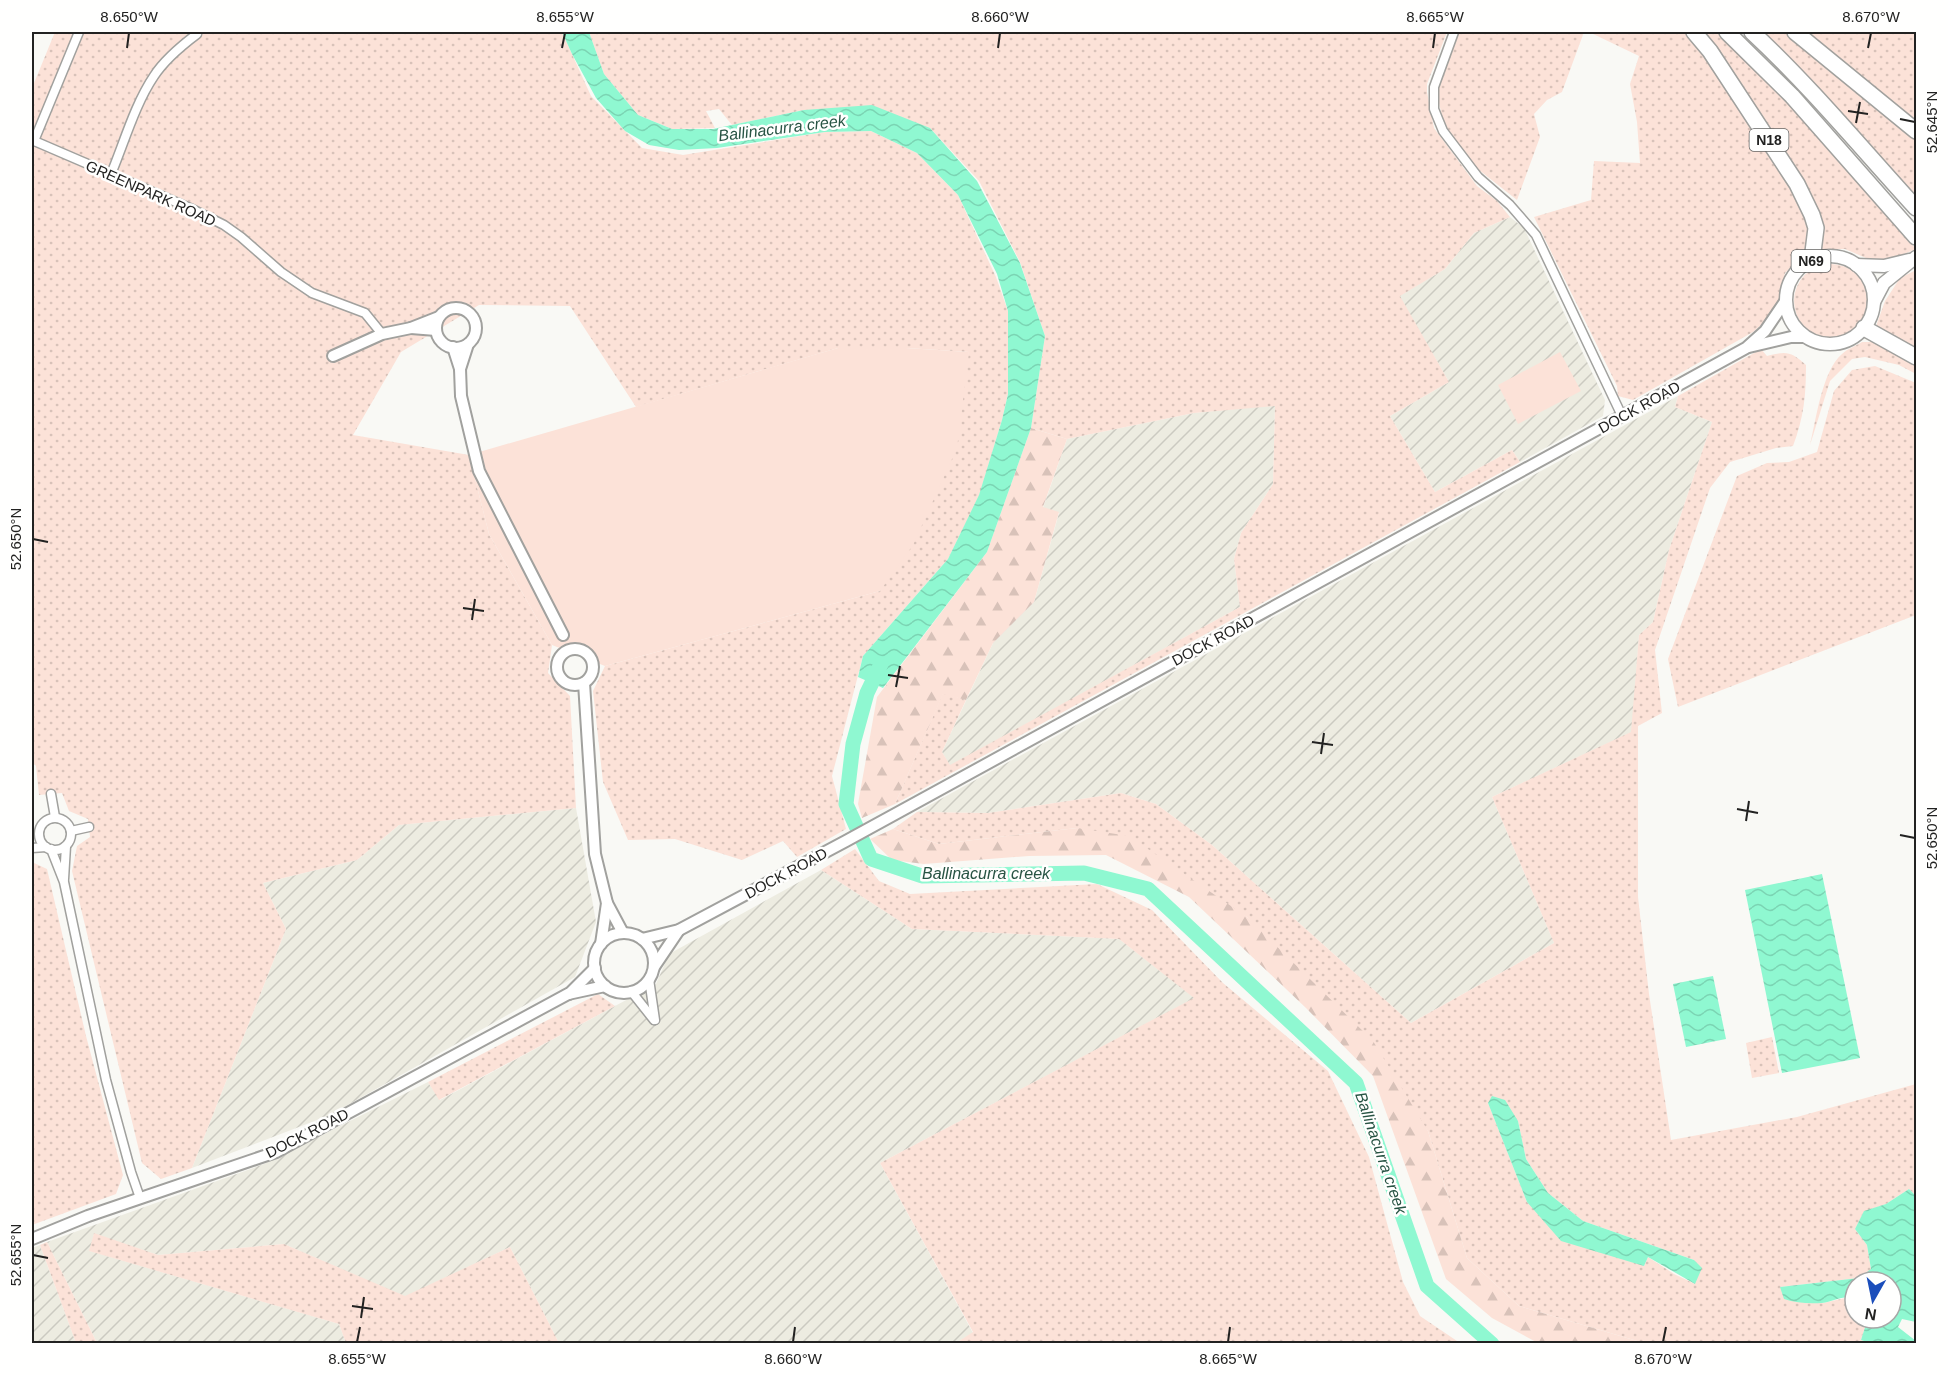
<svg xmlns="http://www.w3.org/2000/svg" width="1948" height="1375" font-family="Arial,sans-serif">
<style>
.industrial{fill:url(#industrial-furrows)}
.grass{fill:url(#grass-dots);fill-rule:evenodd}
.forest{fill:url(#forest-firs)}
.green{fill:#fce2d8}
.water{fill:url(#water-waves)}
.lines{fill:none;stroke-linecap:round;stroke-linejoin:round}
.river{stroke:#8ff8d1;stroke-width:15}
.street-casing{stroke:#a1a19e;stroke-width:11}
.secondary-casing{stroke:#a1a19e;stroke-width:14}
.primary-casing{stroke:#a1a19e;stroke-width:15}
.highway-casing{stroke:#a1a19e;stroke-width:18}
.street{stroke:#fff;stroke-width:8}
.secondary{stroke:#fff;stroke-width:10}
.primary{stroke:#fff;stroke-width:12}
.highway{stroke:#fff;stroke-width:15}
.ticks{fill:none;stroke:#222221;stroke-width:2}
.labels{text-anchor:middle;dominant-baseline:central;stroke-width:5;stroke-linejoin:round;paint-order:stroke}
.shield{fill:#fffffe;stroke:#646463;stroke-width:1.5}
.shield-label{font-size:14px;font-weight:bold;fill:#222221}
.street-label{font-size:15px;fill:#222221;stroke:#fffffe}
.water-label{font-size:16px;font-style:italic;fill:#285444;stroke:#fffffe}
.neatline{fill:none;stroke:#222221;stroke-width:2}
.ticks-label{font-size:15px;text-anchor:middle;fill:#222221}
</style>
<defs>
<pattern id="industrial-furrows" width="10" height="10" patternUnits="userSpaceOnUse" patternTransform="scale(1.5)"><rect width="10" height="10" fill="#edece1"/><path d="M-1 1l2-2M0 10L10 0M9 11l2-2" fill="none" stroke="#cbcac1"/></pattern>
<pattern id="grass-dots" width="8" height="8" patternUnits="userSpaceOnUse" patternTransform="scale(1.5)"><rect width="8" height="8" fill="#fce2d8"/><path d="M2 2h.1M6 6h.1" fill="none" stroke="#d8c2b9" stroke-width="1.8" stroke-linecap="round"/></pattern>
<pattern id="forest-firs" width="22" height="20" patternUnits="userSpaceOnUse" patternTransform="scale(1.5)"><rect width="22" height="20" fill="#fce2d8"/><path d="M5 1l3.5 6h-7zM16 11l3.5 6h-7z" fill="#d8c2b9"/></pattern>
<pattern id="water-waves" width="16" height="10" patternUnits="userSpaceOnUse" patternTransform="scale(1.5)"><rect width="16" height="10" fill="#8ff8d1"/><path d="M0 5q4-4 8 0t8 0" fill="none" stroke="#7bd4b3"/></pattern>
</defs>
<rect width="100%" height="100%" fill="#f9f9f5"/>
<!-- industrial -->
<g class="industrial">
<polygon points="1510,217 1524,228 1605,400 1603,416 1520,462 1512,450 1435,492 1390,416 1449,382 1399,296 1445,269 1474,233"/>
<polygon points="1678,396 1675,407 1712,422 1669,550 1653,622 1639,635 1632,732 1492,797 1554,943 1411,1023 1212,845 1156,804 1121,793 988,813 917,812"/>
<polygon points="1275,405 1273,484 1241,533 1234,559 1240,607 950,766 942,752 993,643 1034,602 1059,513 1043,508 1067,439 1194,413"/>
<polygon points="576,808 596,922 575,977 330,1115 192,1168 286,929 263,883 357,860 399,825"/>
<polygon points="821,870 912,929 1119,939 1195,998 880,1163 973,1333 956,1343 559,1343 510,1247 405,1297 284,1244 158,1255 94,1234 90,1251 339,1324 346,1343 97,1343 47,1242 264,1164 428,1082 440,1100 656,984 669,954"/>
<polygon points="40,1245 76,1343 32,1344 32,1248"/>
</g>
<!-- grass -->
<g class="grass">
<polygon points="55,32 562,32 591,96 642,148 683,155 825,132 871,131 917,153 958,195 996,277 1008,311 1008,394 1002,420 979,496 948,559 863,656 832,776 846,829 797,857 783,841 742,860 675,839 628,840 603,782 593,691 605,666 880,591 969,352 907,348 838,348 636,407 570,306 479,305 401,352 353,435 469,455 489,534 552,645 548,673 570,696 576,808 399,825 357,860 263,883 286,929 192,1168 161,1179 142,1163 72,871 77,846 90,837 88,819 69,811 62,793 39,795 36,766 32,762 32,88"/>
<polygon points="589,32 1447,32 1427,84 1427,92 1434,128 1477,186 1497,201 1510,217 1474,233 1445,269 1400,296 1449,382 1390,416 1435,492 1512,450 1520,462 895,804 943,693 966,700 942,752 950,765 1240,607 1234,559 1241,533 1273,484 1275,406 1194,413 1067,439 1031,428 1045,336 1020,262 979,181 930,128 804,110 732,125 719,109 706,111 715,128 672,129 638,115 604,74"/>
<polygon points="1457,32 1584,32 1562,92 1547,100 1534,114 1540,137 1517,200 1474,166 1444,125 1439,103 1438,81"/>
<polygon points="1589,32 1685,32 1729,87 1805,209 1813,230 1806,252 1785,273 1779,299 1769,318 1753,332 1633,400 1618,396 1617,386 1534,217 1591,200 1594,161 1640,163 1637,122 1630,84 1639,56"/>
<polygon points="1703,32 1716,32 1775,87 1916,249 1892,259 1873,261 1845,249 1822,249 1823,223 1803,183"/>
<polygon points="1760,32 1785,32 1916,138 1916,195 1819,88"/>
<polygon points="1801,32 1916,32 1916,122"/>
<circle cx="1831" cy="301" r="37"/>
<polygon points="1916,270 1916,351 1875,329 1885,301 1900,278"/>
<path d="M1862,342H1878L1916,364V374L1899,365L1865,357L1852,359L1830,381L1810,445C1816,420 1822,371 1842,354C1847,349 1856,346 1862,342Z"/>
<path d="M1761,349L1767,356C1786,351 1791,351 1806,365C1806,395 1804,417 1793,446L1776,448L1730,462L1710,488L1655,650L1662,713L1638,726V897L1649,994L1671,1140L1797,1117L1916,1084V1196L1909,1189L1886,1204L1864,1212L1855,1229L1867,1245L1871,1269L1859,1278L1780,1287L1823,1303L1850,1297L1855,1299V1318H1868L1861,1340L1870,1343H1644L1519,1306L1467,1258L1428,1131L1247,917L1077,828L939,844L893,829L917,812L988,813L1121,793L1156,804L1212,845L1411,1023L1554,943L1492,797L1631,732L1639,635L1653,622L1669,550L1712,422L1675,407L1678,396ZM1488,1103L1518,1121L1526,1159L1548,1193L1583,1221L1694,1260L1695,1284L1674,1274L1648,1257L1644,1266L1527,1202Z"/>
<polygon points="1875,366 1916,383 1916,615 1678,707 1668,659 1737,476 1767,463 1789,462 1817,452 1834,391 1852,370"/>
<polygon points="855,849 879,881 910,894 1097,884 1152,910 1223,983 1328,1071 1369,1157 1403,1282 1420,1316 1460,1343 956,1343 973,1332 880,1163 1194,998 1119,939 912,929 821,870"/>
<polygon points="32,862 47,869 86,1036 123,1175 116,1194 32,1225"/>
<polygon points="598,994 615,1006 439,1100 428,1082"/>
<polygon points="1772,1037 1779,1073 1752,1078 1746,1043"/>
<polygon points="94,1233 158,1255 284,1244 405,1296 510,1247 559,1343 346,1343 339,1324 89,1251"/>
<polygon points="47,1242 97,1343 76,1343 40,1245"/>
</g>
<!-- forest -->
<g class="forest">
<polygon points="1031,428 1067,439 1043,507 1059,512 1034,602 993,643 966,700 943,694 895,804 862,818 858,804 877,697 987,552"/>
<polygon points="1077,828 1129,836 1247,917 1373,1041 1428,1131 1467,1258 1519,1306 1644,1343 1538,1343 1492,1318 1446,1279 1373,1076 1306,1008 1189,897 1106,855 1029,856 924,864 892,860 870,839 893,829 939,844"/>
</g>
<!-- green -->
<g class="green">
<polygon points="838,348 906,348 969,352 957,448 913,545 880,591 605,666 552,645 489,534 469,455"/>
<polygon points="1560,352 1581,391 1518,424 1498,385"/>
</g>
<!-- water -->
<g class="water">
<polygon points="562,32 589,32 604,74 638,115 672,129 713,129 804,110 872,105 930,128 977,181 1020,263 1045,336 1031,428 987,552 883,688 858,677 863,656 948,559 979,495 1002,420 1008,394 1008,311 997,274 958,195 917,153 871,131 825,132 717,148 679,150 649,145 625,131 596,98 572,54"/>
<polygon points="1822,874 1860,1058 1782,1073 1745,890"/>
<polygon points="1713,976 1726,1039 1686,1047 1673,984"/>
<polygon points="1492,1096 1505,1100 1518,1121 1526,1159 1548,1193 1583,1221 1694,1260 1702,1268 1695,1284 1648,1257 1644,1266 1561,1241 1527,1202 1488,1103"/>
<path d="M1909,1189L1916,1196V1322L1902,1319L1898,1327L1916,1341V1343H1870L1861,1340L1868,1318H1891V1282H1855V1299C1845,1294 1833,1302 1822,1303C1809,1304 1796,1303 1784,1299L1780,1287L1859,1278L1871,1269L1867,1245L1855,1229L1864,1211L1886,1204Z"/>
</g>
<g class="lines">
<!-- river -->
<polyline class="river" points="881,664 867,693 853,744 846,804 871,859 922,876 1084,873 1148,889 1356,1083 1427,1286 1492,1344"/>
<!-- street casing -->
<g class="street-casing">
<g id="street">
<polyline points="1454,32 1434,87 1434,109 1443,131 1478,177 1510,205 1536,235 1622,416"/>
<polyline points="32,140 190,208 224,225 241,237 281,272 312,293 365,313 382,334"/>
<polyline points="34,141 79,32"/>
<path d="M111,174C124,143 135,104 154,76C165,59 181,46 197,34"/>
<polyline points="51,794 55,817"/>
<circle cx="55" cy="834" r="16"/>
<polyline points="71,831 89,827"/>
<polyline points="32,848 46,847"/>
<polyline points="51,849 64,882 106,1080 131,1172 140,1198"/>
<polyline points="64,879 66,846"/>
<polyline points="649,979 655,1020"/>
<polyline points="631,991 654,1020"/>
</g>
</g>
<!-- secondary casing -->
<g class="secondary-casing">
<g id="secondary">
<circle cx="456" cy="328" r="20"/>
<polyline points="436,330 411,328 439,317"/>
<polyline points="453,347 460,369 468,344"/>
<polyline points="1749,347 1791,337 1806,337"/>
<polyline points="333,356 382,334 411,328"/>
<polyline points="460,369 461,396 479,471 563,635"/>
<circle cx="575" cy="667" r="18"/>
<polyline points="584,683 595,854 607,903 623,933"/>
<circle cx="624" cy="963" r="30"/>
<polyline points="642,939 679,930 846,841 1746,348 1765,331 1786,300"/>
<polyline points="601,944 607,903"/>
<polyline points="654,967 679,930"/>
<polyline points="569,994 595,968"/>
<polyline points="32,1239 88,1216 276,1152 568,994 605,986"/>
</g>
</g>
<!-- primary casing -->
<g class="primary-casing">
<g id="primary">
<circle cx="1830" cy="300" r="44"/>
<polyline points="1856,265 1884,266 1909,260"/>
<polyline points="1874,302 1884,283 1916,257"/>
</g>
</g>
<!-- highway casing -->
<g class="highway-casing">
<g id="highway">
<polyline points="1694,32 1710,51 1797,184 1812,215 1816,228 1812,260"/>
<polyline points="1727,32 1792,96 1916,237"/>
<path d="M1752,32C1811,87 1862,149 1916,208"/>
<polyline points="1795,32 1916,131"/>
<polyline points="1864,328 1916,357"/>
</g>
</g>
<!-- street -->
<use href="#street" class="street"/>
<!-- secondary -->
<use href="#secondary" class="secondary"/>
<!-- primary -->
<use href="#primary" class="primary"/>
<!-- highway -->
<use href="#highway" class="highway"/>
</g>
<!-- ticks -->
<path class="ticks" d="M127,48L129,33M562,48L565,33M998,48L1000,33M1433,48L1435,33M1868,48L1871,33M1848,111L1868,114M1900,119L1915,122M1856,123L1860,102M33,539L48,542M463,608L484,611M472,620L475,599M888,675L908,678M896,687L900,666M1312,742L1333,745M1321,754L1324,733M1737,809L1758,813M1746,821L1749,801M1900,835L1915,838M33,1255L48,1258M352,1306L373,1309M361,1318L364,1297M357,1342L360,1327M793,1342L795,1327M1228,1342L1230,1327M1663,1342L1666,1327"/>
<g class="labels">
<!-- shield labels -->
<g class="shield">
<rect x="1749.5" y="129" width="39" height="22" rx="4.5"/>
<rect x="1791.5" y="250" width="39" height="22" rx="4.5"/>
</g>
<g class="shield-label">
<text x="1769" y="140">N18</text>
<text x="1811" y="261">N69</text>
</g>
<!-- street labels -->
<g class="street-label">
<text transform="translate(151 193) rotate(24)">GREENPARK ROAD</text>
<text transform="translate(1639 407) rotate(-29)">DOCK ROAD</text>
<text transform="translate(1213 640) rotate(-28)">DOCK ROAD</text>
<text transform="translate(786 873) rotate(-28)">DOCK ROAD</text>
<text transform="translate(307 1133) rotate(-27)">DOCK ROAD</text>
</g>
<!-- water labels -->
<g class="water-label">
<text transform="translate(782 128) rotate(-7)">Ballinacurra creek</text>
<text x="986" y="873">Ballinacurra creek</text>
<text transform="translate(1381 1153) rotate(71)">Ballinacurra creek</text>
</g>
</g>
<!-- border -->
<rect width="1948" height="1375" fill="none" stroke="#fffffe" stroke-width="66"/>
<!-- north arrow -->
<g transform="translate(1873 1300) rotate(189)"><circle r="28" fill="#fffffe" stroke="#a7a7a6" stroke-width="1.5"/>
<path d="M0-4.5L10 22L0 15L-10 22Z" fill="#1b4ebb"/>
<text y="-9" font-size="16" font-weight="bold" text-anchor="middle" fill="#222221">N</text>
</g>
<rect x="33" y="33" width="1882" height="1309" class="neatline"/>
<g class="ticks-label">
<text x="129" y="22">8.650°W</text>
<text x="565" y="22">8.655°W</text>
<text x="1000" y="22">8.660°W</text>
<text x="1435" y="22">8.665°W</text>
<text x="1871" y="22">8.670°W</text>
<text transform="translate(1932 122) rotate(-90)" y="5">52.645°N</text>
<text transform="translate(16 539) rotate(-90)" y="5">52.650°N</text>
<text transform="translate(1932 838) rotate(-90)" y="5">52.650°N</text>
<text transform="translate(16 1255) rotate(-90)" y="5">52.655°N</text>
<text x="357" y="1364">8.655°W</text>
<text x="793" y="1364">8.660°W</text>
<text x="1228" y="1364">8.665°W</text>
<text x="1663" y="1364">8.670°W</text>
</g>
</svg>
